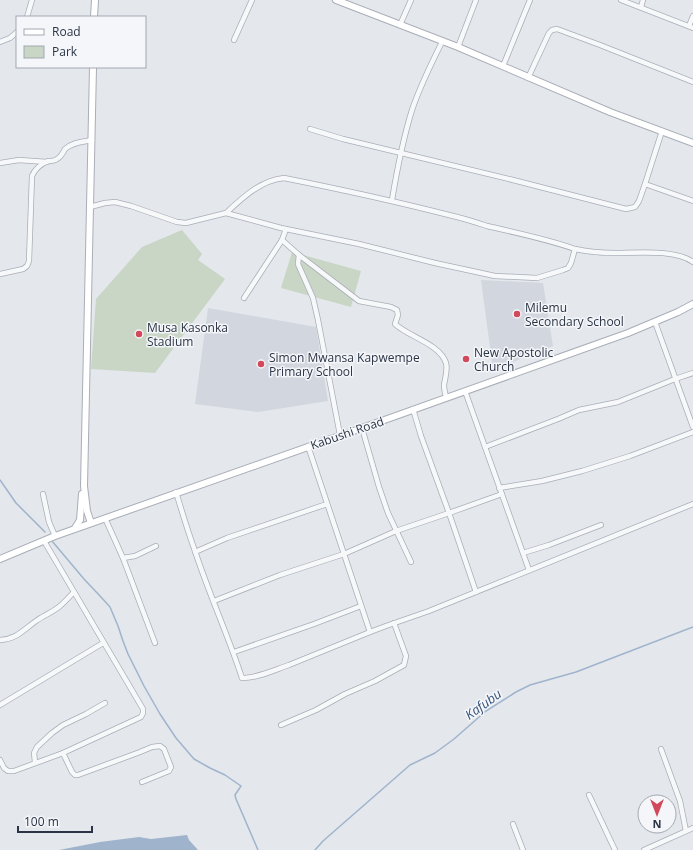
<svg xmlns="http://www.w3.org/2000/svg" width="693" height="850" font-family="'Open Sans',sans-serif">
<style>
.built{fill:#d2d6de}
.green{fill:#c9d6c5}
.water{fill:#9fb4cc}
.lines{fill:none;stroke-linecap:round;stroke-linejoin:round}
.stream{stroke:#9fb4cc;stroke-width:1.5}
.street-casing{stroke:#a9aeb7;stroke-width:6}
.secondary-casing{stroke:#a9aeb7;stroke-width:8}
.street{stroke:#f7f8fa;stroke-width:4.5}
.secondary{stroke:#fff;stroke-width:6}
.poi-dot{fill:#d1495b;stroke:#f4f6f9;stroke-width:1.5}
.labels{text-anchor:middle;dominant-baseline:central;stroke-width:3;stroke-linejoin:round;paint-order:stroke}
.poi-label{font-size:12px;fill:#2b3445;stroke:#f4f6f9;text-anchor:start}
.street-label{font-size:12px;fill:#2b3445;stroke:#f4f6f9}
.water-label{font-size:13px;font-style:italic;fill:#34527a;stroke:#f4f6f9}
</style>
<rect width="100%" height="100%" fill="#e4e7ec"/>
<!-- built -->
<g class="built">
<polygon points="481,280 543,283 553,346 493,370"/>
<polygon points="208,308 316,327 328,401 258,412 195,404"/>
</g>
<!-- green -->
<g class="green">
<polygon points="182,230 202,254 198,260 225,279 155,373 91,369 96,299 142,247"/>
<polygon points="292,252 361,271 351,307 281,288"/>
</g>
<!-- water -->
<polygon class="water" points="187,835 189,840 198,850 59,850 100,842 139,837 151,839"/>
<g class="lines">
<!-- stream -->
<g class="stream">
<polyline points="0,480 16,503 45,532"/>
<polyline points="52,541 84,579 100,596 110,607 118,626 123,641 128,654 144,686 160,714 176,738 194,759 210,768 225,775 241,786 235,795 236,799 258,850"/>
<polyline points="315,850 323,841 410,765 435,753 454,739 486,711 516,692 530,685 576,672 693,627"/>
</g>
<!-- street casing -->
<g class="street-casing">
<g id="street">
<polyline points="621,0 693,28"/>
<polyline points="641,7 643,0"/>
<polyline points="27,17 32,0"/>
<polyline points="400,25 411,0"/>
<polyline points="689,26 693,16"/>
<polyline points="234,40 252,0"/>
<polyline points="0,42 10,38 17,32"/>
<polyline points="458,47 476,0"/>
<polyline points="503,66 530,0"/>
<polyline points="528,78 549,33 552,30 557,29 600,45 693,82"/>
<polyline points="310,129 343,139 513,180 626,209 635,207 639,201 645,184 662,131"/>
<polyline points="0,163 19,160 47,162"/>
<polyline points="645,184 693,201"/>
<path d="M392,200C397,170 403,139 412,110C420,86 431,64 442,42"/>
<path d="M90,207L105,203L115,202L131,206L177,222L186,223L226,213L281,228L359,244L435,263L495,276L537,278L563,270L568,268L571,263L575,249C547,239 517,233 487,226C475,222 462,218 449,215C394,201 339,189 284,178C261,180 242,198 226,213"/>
<path d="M282,240L299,255L359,301L391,307L397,310L398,315L395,324C409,337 440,344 446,363C448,370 445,378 444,385C444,389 445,393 446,397"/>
<path d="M575,249C589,252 602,253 616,253C637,253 675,249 693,262"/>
<polyline points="299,255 298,264 313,298 318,320 340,435"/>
<path d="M0,274L23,269L27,266L29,261L32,176C35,169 41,164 48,161C51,161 55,161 57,159C61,157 63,153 65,149C72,142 83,142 92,140"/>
<polyline points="244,298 282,240 286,229"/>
<polyline points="655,322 693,427"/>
<polyline points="465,391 529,570"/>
<polyline points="413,409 421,436 449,513 476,592"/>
<polyline points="362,428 379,487 388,513 411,562"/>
<polyline points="308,446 370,632 386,626 429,611 693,504"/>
<polyline points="485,447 558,419 579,410 618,402 675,379 693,373"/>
<polyline points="499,488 542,481 582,471 630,456 693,432"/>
<path d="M176,492C182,512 188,532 195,551C209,594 228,635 242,678C258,678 274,670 289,665C316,654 343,643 370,632"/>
<polyline points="43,494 49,522 55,536"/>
<polyline points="105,518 123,558 155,643"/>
<polyline points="195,552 227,538 327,504"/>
<polyline points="523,553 549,545 601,525"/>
<polyline points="123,558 135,556 156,546"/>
<polyline points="214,601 280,575 344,554 396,531 449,513 502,494"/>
<path d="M0,640C17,639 23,630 36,621C43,616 53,612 60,606C65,602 69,597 74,592"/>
<polyline points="234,652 314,624 361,606"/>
<polyline points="0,705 103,643"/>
<polyline points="281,725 316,710 345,694 375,681 404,665 406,656 394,623"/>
<polyline points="661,749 680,801 686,831"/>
<polyline points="63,753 72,772 75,775 78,775 140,752 152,747 160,746 164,749 171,767 169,771 142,782"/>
<polyline points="0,760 4,768 8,771 14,771 63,753 141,717 143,713 143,709 44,541"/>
<polyline points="35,762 34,753 37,747 52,733 63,725 86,714 105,703"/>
<polyline points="589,795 615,850"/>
<polyline points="513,824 523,850"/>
<polyline points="644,850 693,828"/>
</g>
</g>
<!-- secondary casing -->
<g class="secondary-casing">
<g id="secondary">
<polyline points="336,0 458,47 610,112 693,143"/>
<polyline points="94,17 95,0"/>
<polyline points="91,523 87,511 84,486 93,67"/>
<polyline points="75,528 80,520 82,494"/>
<polyline points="0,559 55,536 362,428 628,333 678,312 693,304"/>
</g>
</g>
<!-- street -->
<use href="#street" class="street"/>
<!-- secondary -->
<use href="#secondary" class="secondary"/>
</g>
<!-- markers -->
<g class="poi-dot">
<circle cx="517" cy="314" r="4"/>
<circle cx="139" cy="334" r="4"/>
<circle cx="466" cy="359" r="4"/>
<circle cx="261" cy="364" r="4"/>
</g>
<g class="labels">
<!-- poi labels -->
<g class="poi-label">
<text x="525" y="307">Milemu<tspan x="525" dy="14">Secondary School</tspan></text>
<text x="147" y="327">Musa Kasonka<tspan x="147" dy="14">Stadium</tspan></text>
<text x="474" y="352">New Apostolic<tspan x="474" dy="14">Church</tspan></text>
<text x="269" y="357">Simon Mwansa Kapwempe<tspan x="269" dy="14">Primary School</tspan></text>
</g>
<!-- street labels -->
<g class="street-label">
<text transform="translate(347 433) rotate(-19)">Kabushi Road</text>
</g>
<!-- water labels -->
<g class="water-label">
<text transform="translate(483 704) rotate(-36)">Kafubu</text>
</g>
</g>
<!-- legend -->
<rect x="16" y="16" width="130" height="52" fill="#f4f6f9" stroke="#a4a8b1"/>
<rect x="24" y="29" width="20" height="6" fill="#ffffff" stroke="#a4a8b1"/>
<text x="52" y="36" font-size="12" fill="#2b3445">Road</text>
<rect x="24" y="46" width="20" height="12" fill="#c9d6c5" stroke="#a4a8b1"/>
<text x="52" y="56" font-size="12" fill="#2b3445">Park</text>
<!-- north arrow -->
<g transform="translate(657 814) rotate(180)"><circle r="19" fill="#f4f6f9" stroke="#a4a8b1"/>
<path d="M0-3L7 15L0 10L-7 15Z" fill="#d1495b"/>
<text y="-6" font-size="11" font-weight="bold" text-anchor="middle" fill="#2b3445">N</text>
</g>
<!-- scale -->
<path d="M18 826v6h74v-6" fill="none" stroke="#2b3445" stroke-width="2"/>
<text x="24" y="826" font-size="12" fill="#2b3445" stroke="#f4f6f9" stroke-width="3" paint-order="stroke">100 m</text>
</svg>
